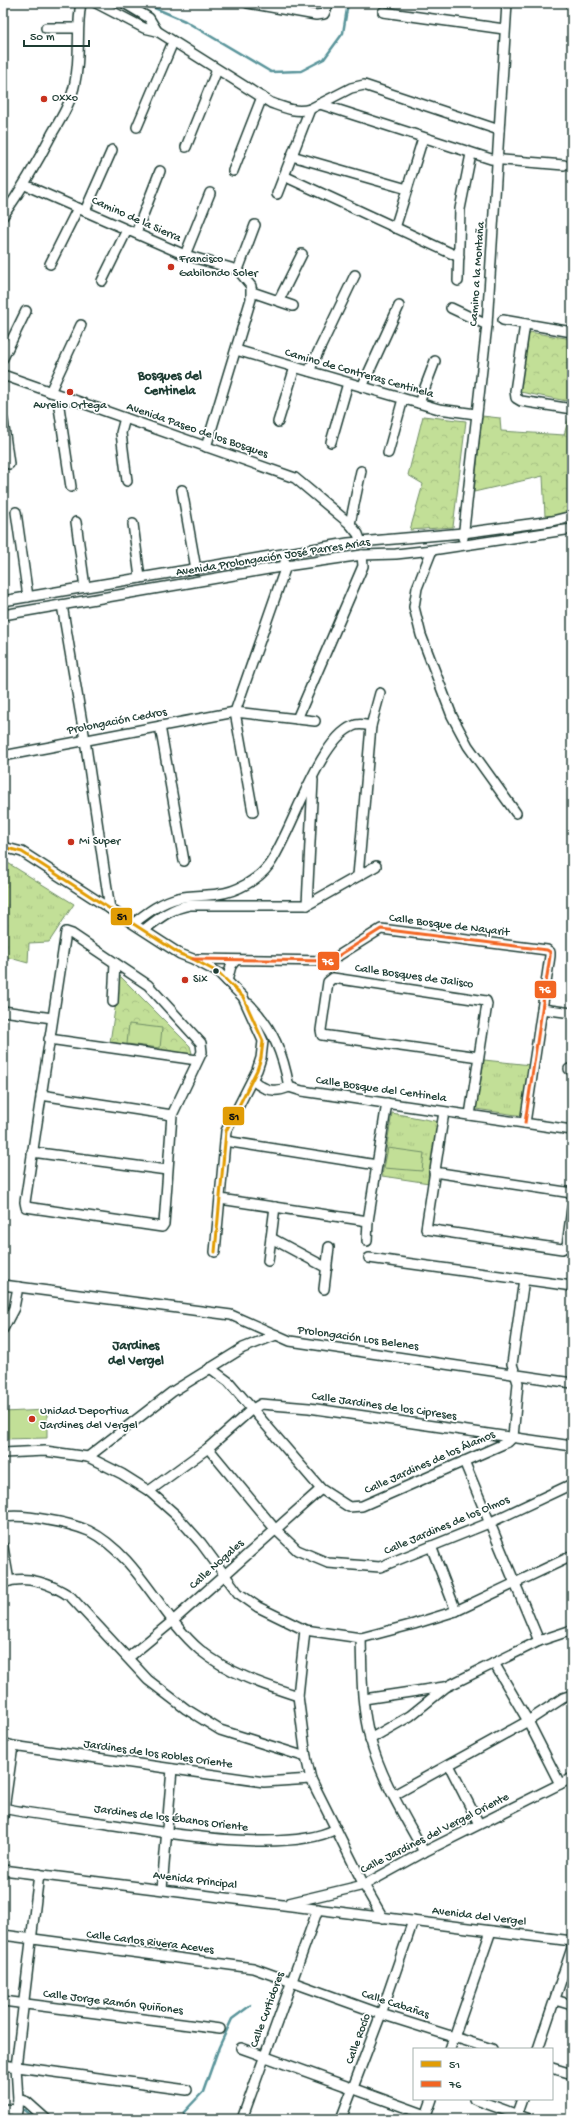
<svg xmlns="http://www.w3.org/2000/svg" width="575" height="2122" font-family="'Gochi Hand',sans-serif">
<style>
.grass{fill:url(#grass-tufts);stroke:#708e66}
.forest{fill:url(#forest-crowns);stroke:#708e66}
.pitch{fill:#c2df97;stroke:#708e66}
.lines{fill:none;stroke-linecap:round;stroke-linejoin:round}
.stream{stroke:#5a959b;stroke-width:2.5}
.minor-casing{stroke:#1f3d34;stroke-width:12}
.minor{stroke:#fff;stroke-width:9}
.bus-1-casing{stroke:#fff;stroke-width:6}
.bus-2-casing{stroke:#fff;stroke-width:6}
.bus-1{stroke:#e19c05;stroke-width:3}
.bus-2{stroke:#f26522;stroke-width:3}
.poi-dot{fill:#c8321e;stroke:#fff;stroke-width:1.5}
.bus-dot{fill:#1f3d34;stroke:#fff;stroke-width:1.5}
.labels{text-anchor:middle;dominant-baseline:central;stroke-width:3.5;stroke-linejoin:round;paint-order:stroke}
.poi-label{font-size:12px;fill:#1f3d34;stroke:#fff;text-anchor:start}
.street-label{font-size:12px;fill:#1f3d34;stroke:#fff}
.neighbourhood-label{font-size:13px;font-weight:bold;fill:#1f3d34;stroke:#fff}
.line-badge{stroke:#fff;stroke-width:1.5}
.badge-label{font-size:11px;text-anchor:middle;font-weight:bold;fill:#fff}
.pale-badge-label{font-size:11px;text-anchor:middle;font-weight:bold;fill:#111}
</style>
<defs>
<pattern id="grass-tufts" width="24" height="20" patternUnits="userSpaceOnUse"><rect width="24" height="20" fill="#c2df97"/><path d="M3 7l-1-3M5 7V3M7 7l1-3M15 17l-1-3M17 17v-4M19 17l1-3" fill="none" stroke="#a6c083"/></pattern>
<pattern id="forest-crowns" width="20" height="18" patternUnits="userSpaceOnUse"><rect width="20" height="18" fill="#c2df97"/><path d="M2 6a3 3 0 1 1 6 0M12 15a3 3 0 1 1 6 0" fill="none" stroke="#a6c083"/></pattern>
</defs>
<rect width="100%" height="100%" fill="#fff"/>
<filter id="ink" filterUnits="userSpaceOnUse"><feTurbulence type="fractalNoise" baseFrequency=".025" numOctaves="2"/><feDisplacementMap in="SourceGraphic" scale="8" xChannelSelector="R" yChannelSelector="G"/><feConvolveMatrix kernelMatrix="1 2 1 2 8 2 1 2 1" color-interpolation-filters="sRGB"/></filter>
<g filter="url(#ink)">
<!-- grass -->
<g class="grass">
<polygon points="3,860 74,904 49,942 29,943 28,963 3,956"/>
<polygon points="484,1060 531,1065 523,1116 476,1109"/>
<polygon points="392,1113 440,1122 429,1183 382,1176"/>
</g>
<!-- forest -->
<g class="forest">
<polygon points="529,332 572,339 572,402 520,392"/>
<polygon points="423,416 466,421 453,527 410,530 423,484 408,475"/>
<polygon points="482,416 500,418 501,431 564,435 569,417 572,420 572,509 566,515 545,516 543,476 474,492"/>
<polygon points="120,976 190,1046 192,1053 187,1056 110,1042"/>
</g>
<!-- pitch -->
<g class="pitch">
<polygon points="129,1024 162,1028 160,1048 127,1044"/>
<polygon points="388,1148 424,1153 422,1171 384,1168"/>
<polygon points="47,1410 47,1438 3,1439 3,1412"/>
</g>
<g class="lines">
<!-- stream -->
<g class="stream">
<polyline points="143,3 185,21 271,72 301,71 324,59 343,33 348,3"/>
<polyline points="24,2110 35,2119"/>
<polyline points="184,2119 184,2112 203,2092 219,2047 232,2019 251,2005"/>
</g>
<!-- minor casing -->
<g class="minor-casing">
<g id="minor">
<path d="M96,3L144,28L157,31L271,103C285,108 296,113 310,109L351,88L364,85L499,130"/>
<polyline points="124,3 149,18 157,31"/>
<polyline points="248,3 316,15 324,14 329,3"/>
<polyline points="570,3 572,3"/>
<polyline points="383,12 504,29"/>
<polyline points="46,28 78,28"/>
<polyline points="320,104 491,159 564,165"/>
<polyline points="137,127 173,42"/>
<polyline points="186,147 217,70"/>
<polyline points="292,156 407,189"/>
<polyline points="233,171 262,97"/>
<polyline points="284,176 459,257"/>
<polyline points="25,185 185,255 238,270 251,286 251,299 206,447"/>
<polyline points="277,194 310,109"/>
<polyline points="85,211 112,150"/>
<path d="M3,216C22,189 38,161 53,132C62,117 72,100 75,82C81,56 76,29 81,3"/>
<polyline points="395,228 423,138"/>
<polyline points="136,233 160,171"/>
<polyline points="185,255 210,193"/>
<polyline points="50,264 78,208"/>
<polyline points="238,270 255,225"/>
<polyline points="102,281 127,230"/>
<polyline points="458,281 460,209 471,154"/>
<polyline points="252,292 293,306"/>
<polyline points="279,300 302,254"/>
<polyline points="451,308 487,325"/>
<polyline points="503,320 572,332"/>
<polyline points="525,324 515,391 516,398 521,401 572,409"/>
<polyline points="236,350 439,409 476,414"/>
<polyline points="3,358 26,311"/>
<polyline points="309,371 355,275"/>
<polyline points="3,375 295,478 350,524 358,534 361,542"/>
<polyline points="362,387 399,306"/>
<polyline points="50,392 81,325"/>
<polyline points="62,396 59,407 71,487"/>
<polyline points="419,403 435,361"/>
<polyline points="125,418 121,433 127,481"/>
<polyline points="3,420 9,464"/>
<polyline points="278,422 295,367"/>
<polyline points="331,442 348,383"/>
<polyline points="388,453 403,399"/>
<polyline points="182,490 196,569"/>
<polyline points="16,512 28,597"/>
<polyline points="76,522 85,587"/>
<polyline points="133,524 140,578"/>
<polyline points="350,524 361,471"/>
<polyline points="463,538 487,325 507,3"/>
<polyline points="432,550 417,588 414,607 421,635 452,716 468,746 516,813"/>
<polyline points="3,601 348,543 463,533 552,521 572,516"/>
<polyline points="62,605 85,740 110,909"/>
<polyline points="3,615 286,566 362,555 396,554 432,550 572,529"/>
<polyline points="297,719 363,566 362,555"/>
<polyline points="160,726 184,861"/>
<polyline points="3,756 235,712 315,721"/>
<polyline points="253,812 235,712 286,566 285,562"/>
<polyline points="3,847 22,852 180,954 193,959 219,973 243,997 263,1041 261,1058 257,1070 226,1131 215,1252"/>
<polyline points="358,876 371,726 380,693"/>
<polyline points="307,905 313,780"/>
<path d="M134,923C147,913 161,902 178,898C191,895 205,896 218,894C236,892 258,880 269,865C292,833 318,740 353,726C359,723 365,725 371,726"/>
<path d="M144,930C158,919 171,908 190,905H307L376,866"/>
<polygon points="66,932 72,934 148,985 201,1043 202,1052 172,1115 164,1224 162,1227 26,1207 25,1202"/>
<polyline points="197,959 330,961 381,929 547,950 550,952 550,956 525,1123"/>
<polyline points="227,981 231,966 235,961"/>
<polyline points="113,1002 115,963"/>
<path d="M249,1004C273,1028 283,1054 289,1087"/>
<polyline points="542,1009 572,1013"/>
<polyline points="3,1011 52,1018"/>
<polyline points="49,1039 197,1060"/>
<polyline points="569,1069 572,1070"/>
<path d="M253,1080C264,1091 275,1093 289,1087"/>
<polyline points="289,1087 302,1091 572,1130"/>
<polyline points="41,1095 172,1115"/>
<polyline points="444,1112 426,1229 562,1249 567,1246 572,1208"/>
<polyline points="470,1115 487,1004 486,1001 333,978 328,982 321,1030 322,1035 479,1057"/>
<polyline points="225,1141 377,1165"/>
<polyline points="32,1152 167,1170"/>
<polyline points="434,1172 572,1193"/>
<polyline points="220,1199 368,1221"/>
<polyline points="271,1238 327,1268"/>
<polyline points="367,1241 368,1221 387,1103"/>
<polyline points="369,1258 572,1286"/>
<polyline points="268,1261 275,1207"/>
<polyline points="3,1285 231,1315 290,1341 572,1383"/>
<polyline points="324,1289 329,1247"/>
<polyline points="3,1329 14,1308 18,1287"/>
<polyline points="210,1368 229,1382 321,1489 349,1507 362,1506 508,1442 513,1437 518,1383 512,1364 524,1279"/>
<polyline points="208,1448 275,1529 297,1550 328,1563 380,1567 489,1523 572,1484"/>
<polyline points="3,1453 45,1451 88,1457 122,1474 149,1491 176,1515 201,1543 238,1593 258,1607 305,1630 361,1638 414,1624 456,1611 572,1556"/>
<polyline points="88,1457 172,1392 243,1348 276,1335"/>
<polyline points="464,1461 539,1641"/>
<polyline points="149,1491 208,1448 251,1410 261,1404 309,1408 572,1446"/>
<path d="M3,1517C18,1515 33,1517 48,1520C61,1522 77,1526 89,1531C137,1555 160,1616 200,1650C228,1673 264,1685 298,1696"/>
<polyline points="431,1546 456,1611"/>
<polyline points="3,1547 9,1581"/>
<path d="M3,1583C26,1574 52,1584 71,1597L148,1680L186,1709L220,1730L306,1757"/>
<polyline points="305,1630 298,1696 306,1757 311,1779 364,1885 383,1918"/>
<path d="M361,1638C362,1671 361,1706 370,1738C381,1779 404,1815 424,1852"/>
<polyline points="128,1658 174,1620 321,1489"/>
<polyline points="494,1663 528,1721 560,1784"/>
<polyline points="364,1699 444,1687"/>
<polyline points="370,1739 410,1716 446,1687 539,1641 572,1630"/>
<polyline points="3,1743 13,1746 264,1782 311,1779"/>
<polyline points="449,1765 479,1824"/>
<polyline points="394,1795 528,1721 563,1698 572,1695"/>
<path d="M3,1808C36,1815 69,1818 102,1823C159,1832 286,1855 336,1829"/>
<polyline points="3,1816 13,1746"/>
<polyline points="3,1870 572,1941"/>
<polyline points="162,1889 172,1769"/>
<polyline points="289,1903 364,1885 424,1852 572,1778"/>
<polyline points="3,1935 253,1968 381,2014 492,2049"/>
<polyline points="555,2000 572,2005"/>
<polyline points="3,2001 220,2029"/>
<polyline points="241,2048 426,2115"/>
<polyline points="450,2049 491,1931"/>
<polyline points="538,2049 572,1948"/>
<polyline points="3,2065 187,2090"/>
<polyline points="552,2068 572,2074"/>
<polyline points="18,2099 27,2102 46,2119"/>
<polyline points="474,2099 529,2119"/>
<polyline points="3,2109 17,2110"/>
<polyline points="16,2119 18,2099 16,2067 39,1874"/>
<polyline points="242,2119 318,1909"/>
<polyline points="341,2119 381,2014 413,1921"/>
<polyline points="425,2119 432,2099"/>
<polyline points="515,2119 522,2099"/>
</g>
</g>
<!-- minor -->
<use href="#minor" class="minor"/>
<!-- bus-1 casing -->
<g class="bus-1-casing">
<polyline id="bus-1" points="3,847 22,852 180,954 193,959 219,973 243,997 263,1041 261,1058 257,1070 226,1131 215,1252"/>
</g>
<!-- bus-2 casing -->
<g class="bus-2-casing">
<polyline id="bus-2" points="193,959 330,961 381,929 547,950 550,952 550,956 525,1123"/>
</g>
<!-- bus-1 -->
<use href="#bus-1" class="bus-1"/>
<!-- bus-2 -->
<use href="#bus-2" class="bus-2"/>
</g>
</g>
<!-- markers -->
<g class="poi-dot">
<circle cx="44" cy="99" r="4"/>
<circle cx="171" cy="267" r="4"/>
<circle cx="70" cy="392" r="4"/>
<circle cx="71" cy="842" r="4"/>
<circle cx="185" cy="980" r="4"/>
<circle cx="32" cy="1419" r="4"/>
</g>
<circle class="bus-dot" cx="216" cy="971" r="3.5"/>
<g class="labels">
<!-- poi labels -->
<g class="poi-label">
<text x="52" y="99">Oxxo</text>
<text x="179" y="260">Francisco<tspan x="179" dy="14">Gabilondo Soler</tspan></text>
<text x="70" y="406" text-anchor="middle">Aurelio Ortega</text>
<text x="79" y="842">Mi Super</text>
<text x="193" y="980">Six</text>
<text x="40" y="1412">Unidad Deportiva<tspan x="40" dy="14">Jardines del Vergel</tspan></text>
</g>
<!-- street labels -->
<g class="street-label">
<text transform="translate(136 220) rotate(24)">Camino de la Sierra</text>
<text transform="translate(478 274) rotate(-86)">Camino a la Montaña</text>
<text transform="translate(359 374) rotate(16)">Camino de Contreras Centinela</text>
<text transform="translate(197 431) rotate(19)">Avenida Paseo de los Bosques</text>
<text transform="translate(273 558) rotate(-9)">Avenida Prolongación José Parres Arias</text>
<text transform="translate(117 722) rotate(-11)">Prolongación Cedros</text>
<text transform="translate(449 926) rotate(7)">Calle Bosque de Nayarit</text>
<text transform="translate(414 977) rotate(8)">Calle Bosques de Jalisco</text>
<text transform="translate(381 1090) rotate(8)">Calle Bosque del Centinela</text>
<text transform="translate(358 1339) rotate(8)">Prolongación Los Belenes</text>
<text transform="translate(384 1407) rotate(8)">Calle Jardines de los Cipreses</text>
<text transform="translate(430 1463) rotate(-24)">Calle Jardines de los Álamos</text>
<text transform="translate(447 1526) rotate(-23)">Calle Jardines de los Olmos</text>
<text transform="translate(217 1565) rotate(-42)">Calle Nogales</text>
<text transform="translate(158 1755) rotate(8)">Jardines de los Robles Oriente</text>
<text transform="translate(171 1819) rotate(7)">Jardines de los Ébanos Oriente</text>
<text transform="translate(435 1834) rotate(-27)">Calle Jardines del Vergel Oriente</text>
<text transform="translate(195 1881) rotate(7)">Avenida Principal</text>
<text transform="translate(479 1917) rotate(7)">Avenida del Vergel</text>
<text transform="translate(150 1943) rotate(7)">Calle Carlos Rivera Aceves</text>
<text transform="translate(113 2003) rotate(7)">Calle Jorge Ramón Quiñones</text>
<text transform="translate(395 2005) rotate(18)">Calle Cabañas</text>
<text transform="translate(268 2010) rotate(-70)">Calle Curtidores</text>
<text transform="translate(359 2039) rotate(-70)">Calle Rocío</text>
</g>
<!-- neighbourhood labels -->
<g class="neighbourhood-label">
<text x="170" y="376">Bosques del<tspan x="170" dy="15">Centinela</tspan></text>
<text x="136" y="1346">Jardines<tspan x="136" dy="15">del Vergel</tspan></text>
</g>
</g>
<g class="line-badge">
<rect x="110" y="907" width="23" height="19" rx="4" fill="#e19c05"/>
<rect x="317" y="951" width="23" height="20" rx="4" fill="#f26522"/>
<rect x="534" y="980" width="23" height="19" rx="4" fill="#f26522"/>
<rect x="222" y="1106" width="23" height="20" rx="4" fill="#e19c05"/>
</g>
<g class="badge-label">
<text x="328" y="965">76</text>
<text x="545" y="993">76</text>
</g>
<g class="pale-badge-label">
<text x="122" y="920">51</text>
<text x="234" y="1120">51</text>
</g>
<!-- margin -->
<rect width="575" height="2122" fill="none" stroke="#fff" stroke-width="16"/>
<rect x="8" y="8" width="559" height="2106" fill="none" stroke="#1f3d34" stroke-width="1.5" filter="url(#ink)"/>
<!-- legend -->
<rect x="413" y="2048" width="140" height="52" fill="#ffffff" stroke="#a5b1ae"/>
<rect x="421" y="2061" width="20" height="6" fill="#e19c05" stroke="#a5b1ae"/>
<text x="449" y="2068" font-size="12" fill="#1f3d34">51</text>
<rect x="421" y="2081" width="20" height="6" fill="#f26522" stroke="#a5b1ae"/>
<text x="449" y="2088" font-size="12" fill="#1f3d34">76</text>
<!-- scale -->
<path d="M24 40v6h65v-6" fill="none" stroke="#1f3d34" stroke-width="2"/>
<text x="30" y="40" font-size="12" fill="#1f3d34" stroke="#ffffff" stroke-width="3" paint-order="stroke">50 m</text>
</svg>
